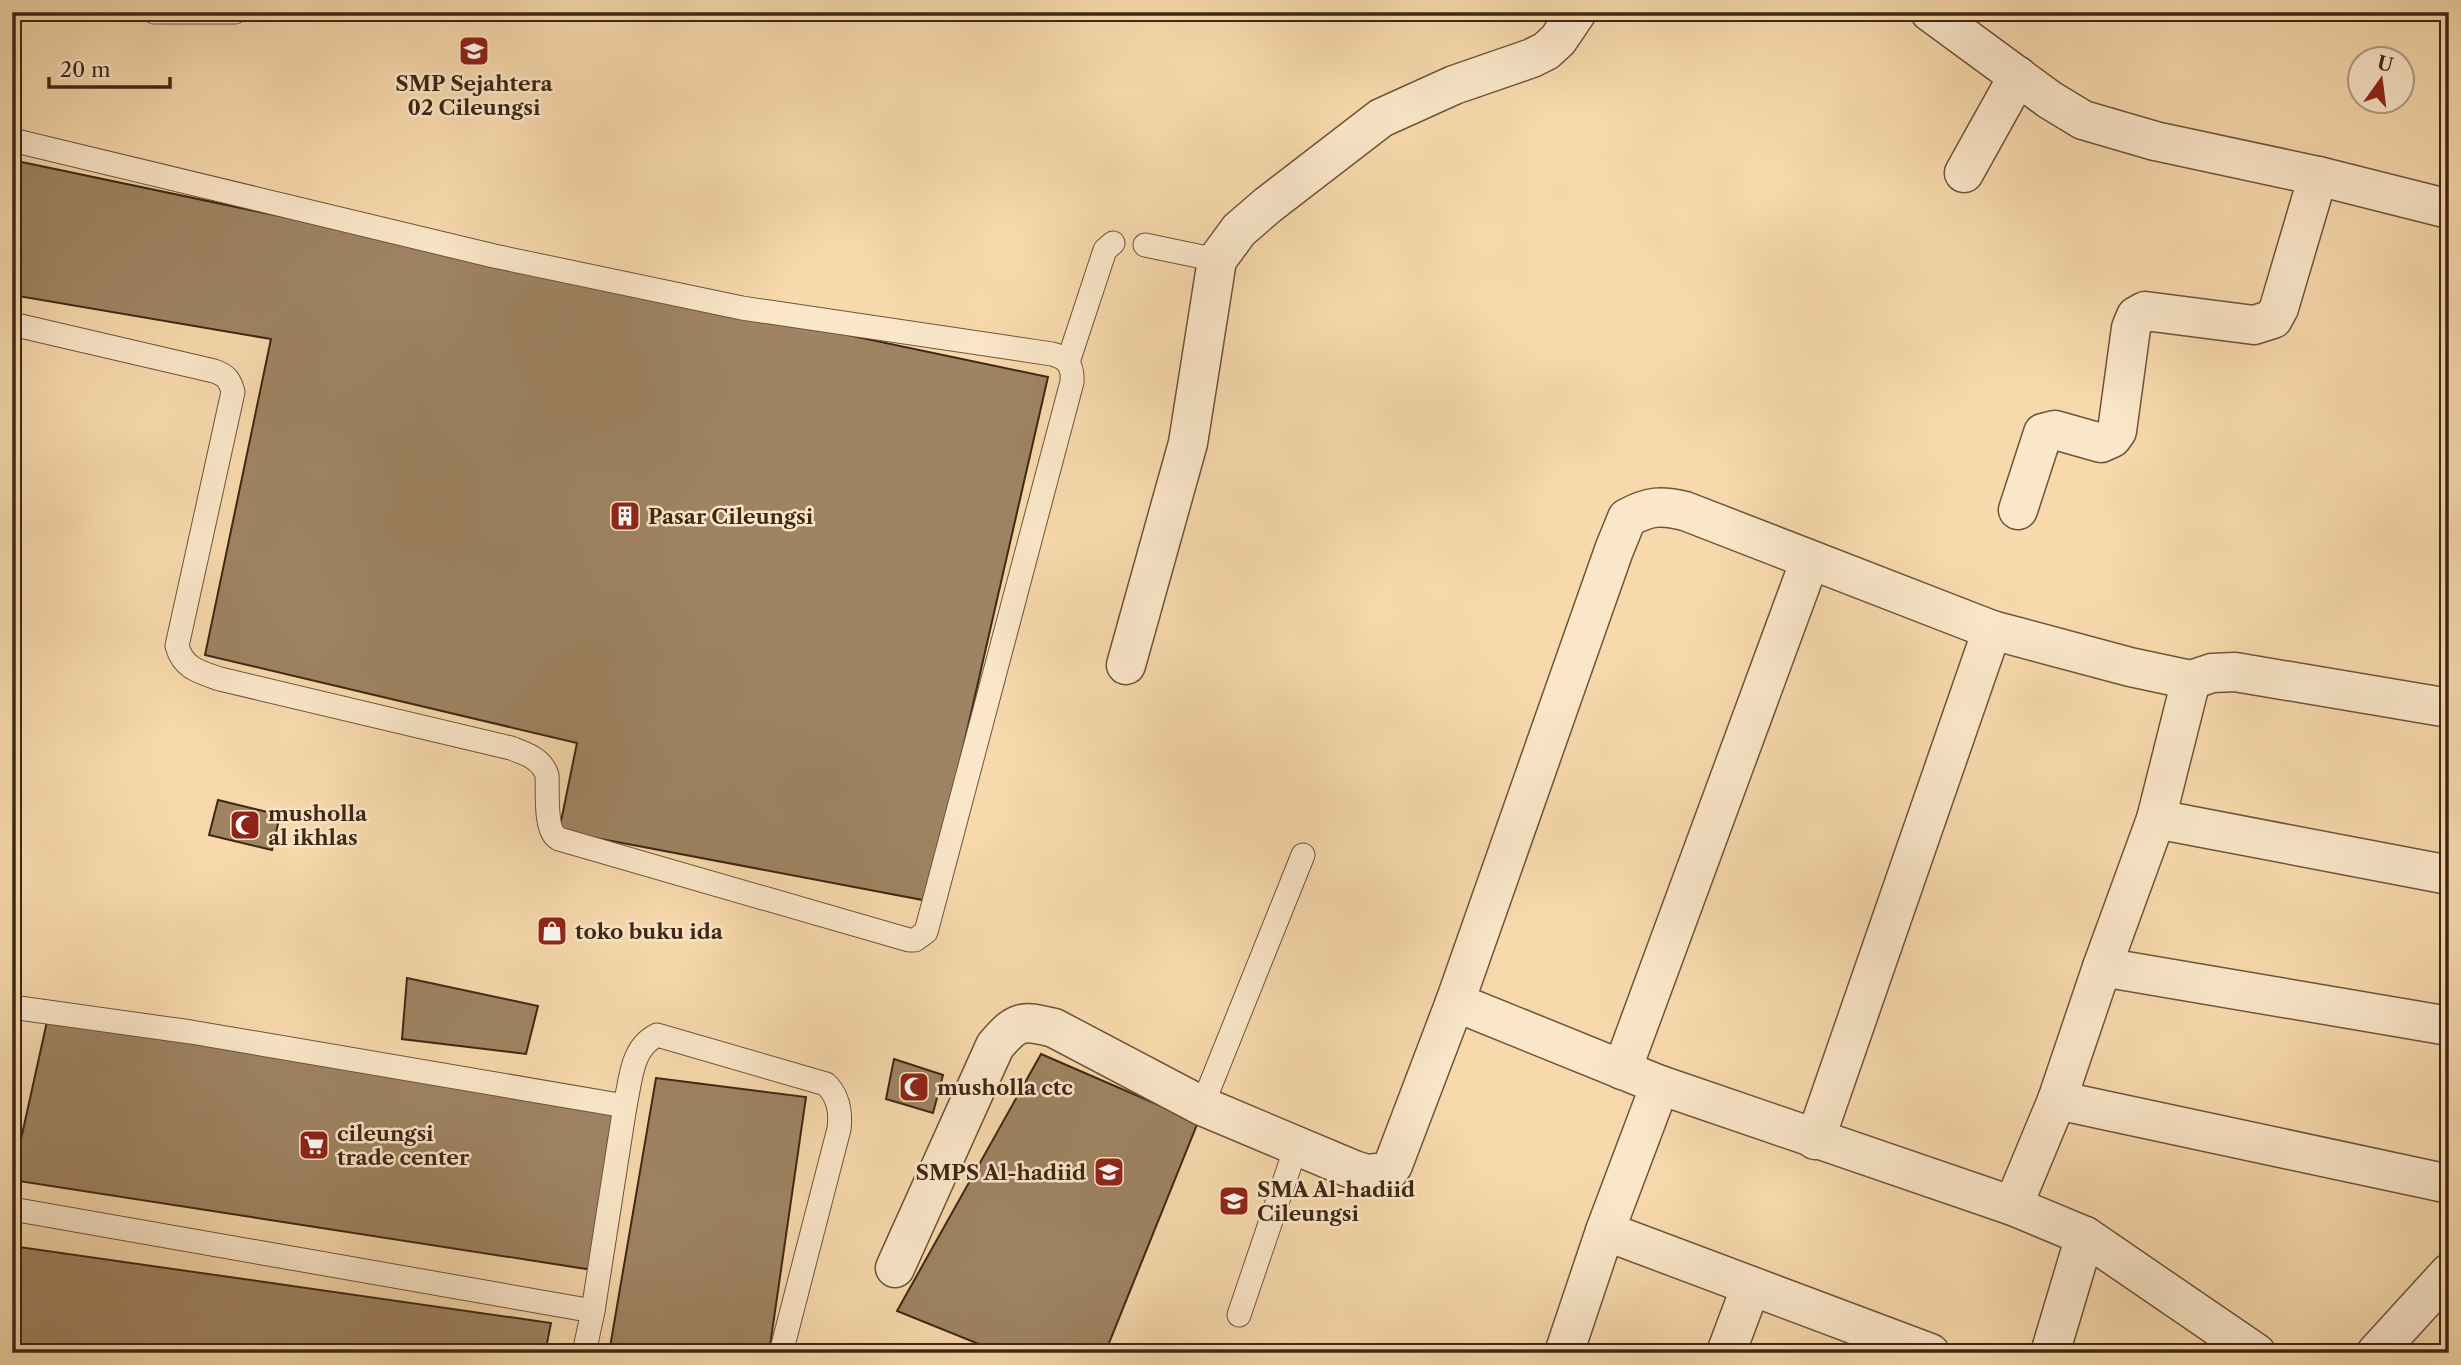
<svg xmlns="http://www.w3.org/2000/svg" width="2461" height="1365" font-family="'Libre Caslon Text',serif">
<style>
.building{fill:#9f8463;stroke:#3f2714;stroke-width:2}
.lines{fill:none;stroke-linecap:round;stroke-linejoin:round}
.service-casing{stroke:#6d543a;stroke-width:25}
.minor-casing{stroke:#6d543a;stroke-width:41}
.service{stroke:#fae6c9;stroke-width:23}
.minor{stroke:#fae6c9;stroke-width:38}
.labels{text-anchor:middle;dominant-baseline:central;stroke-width:5;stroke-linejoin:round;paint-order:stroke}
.poi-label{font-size:21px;font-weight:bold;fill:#3f2714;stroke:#fae6c9;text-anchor:start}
</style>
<rect width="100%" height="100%" fill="#f7d9ac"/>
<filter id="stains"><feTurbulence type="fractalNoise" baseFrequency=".00286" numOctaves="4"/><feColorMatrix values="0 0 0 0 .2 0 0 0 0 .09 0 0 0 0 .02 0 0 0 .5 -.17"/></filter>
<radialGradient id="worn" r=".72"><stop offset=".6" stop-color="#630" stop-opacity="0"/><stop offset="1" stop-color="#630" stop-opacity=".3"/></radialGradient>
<!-- building -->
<g class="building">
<polygon points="12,160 1048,377 928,901 559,831 577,743 205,655 271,339 12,295"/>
<polygon points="218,800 280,815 272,850 209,835"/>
<polygon points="407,978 538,1006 526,1054 402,1039"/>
<polygon points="48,1017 614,1114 593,1270 12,1180"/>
<polygon points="1041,1054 1198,1122 1105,1353 1001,1353 897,1311"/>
<polygon points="894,1059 943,1075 933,1113 886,1099"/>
<polygon points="656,1078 806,1097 769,1353 609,1353"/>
<polygon points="12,1246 551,1323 545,1353 12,1353"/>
</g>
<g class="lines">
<!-- service casing -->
<g class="service-casing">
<g id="service">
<polyline points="154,12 235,12"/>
<path d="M12,140L494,256L742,308L1052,354C1068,358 1073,366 1072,382L926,932L915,940H909L559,839C544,832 548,792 547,775C541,758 526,754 511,748L220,679C199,672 183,668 177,646L233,392C230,380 226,375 214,371L12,324"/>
<polyline points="1145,245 1217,260"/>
<polyline points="1068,362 1105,250 1113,243"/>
<polyline points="12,1007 191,1032 625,1106 593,1311 12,1209"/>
<path d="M625,1106C631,1079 631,1048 657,1035L826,1084C839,1097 841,1112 839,1129L781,1353"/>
<polyline points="1202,1106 1303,855"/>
<polyline points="1239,1315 1296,1147"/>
<polyline points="584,1353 593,1311"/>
</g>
</g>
<!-- minor casing -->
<g class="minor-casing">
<g id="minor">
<polyline points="1930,12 2050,100 2083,120 2155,141 2318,176 2449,209"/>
<polyline points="1964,173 2018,76"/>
<polyline points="2018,510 2043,433 2055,430 2101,443 2112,438 2117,431 2131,328 2136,316 2145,311 2254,325 2273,319 2279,308 2318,176"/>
<polyline points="1126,665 1188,443 1217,260 1239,230 1268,205 1381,118 1454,85 1532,58 1546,51 1558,40 1577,12"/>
<polyline points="2156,819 2449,875"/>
<polyline points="2102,967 2449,1026"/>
<polyline points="1622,1070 1810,560"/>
<polyline points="2057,1100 2449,1184"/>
<polyline points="1815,1140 1992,630"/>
<polyline points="2013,1206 2057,1100 2102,967 2156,819 2191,680"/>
<polyline points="1605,1231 1930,1353"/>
<path d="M895,1268L995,1046C1017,1020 1022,1020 1054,1028L1202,1106L1354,1170L1367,1174L1388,1172L1393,1165L1455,1002"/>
<polyline points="1564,1353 1605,1231 1660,1085"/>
<polyline points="1726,1353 1751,1286"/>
<polyline points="2050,1353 2085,1236"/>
<path d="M2256,1353L2085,1236L2013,1206L1660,1085L1455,1002L1614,550L1627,518C1649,506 1661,505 1685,511L1992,630L2130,667L2191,680L2212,673L2235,672L2449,708"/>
<polyline points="2376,1353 2449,1273"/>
</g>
</g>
<!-- service -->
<use href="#service" class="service"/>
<!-- minor -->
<use href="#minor" class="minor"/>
</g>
<!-- icons -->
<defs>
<g id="school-square" transform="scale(1.575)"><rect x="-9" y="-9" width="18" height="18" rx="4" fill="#8f2418" stroke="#fae6c9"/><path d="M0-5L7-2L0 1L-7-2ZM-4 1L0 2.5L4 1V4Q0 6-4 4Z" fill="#fff"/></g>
<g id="building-square" transform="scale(1.575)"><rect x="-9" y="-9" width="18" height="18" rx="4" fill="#8f2418" stroke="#fae6c9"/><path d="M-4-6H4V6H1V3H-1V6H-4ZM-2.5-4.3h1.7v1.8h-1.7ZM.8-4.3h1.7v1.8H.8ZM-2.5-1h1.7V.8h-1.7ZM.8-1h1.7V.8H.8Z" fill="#fff"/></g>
<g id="mosque-square" transform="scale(1.575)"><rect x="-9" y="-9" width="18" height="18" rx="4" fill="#8f2418" stroke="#fae6c9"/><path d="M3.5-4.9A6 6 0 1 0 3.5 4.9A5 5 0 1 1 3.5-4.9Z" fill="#fff"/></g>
<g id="shop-square" transform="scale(1.575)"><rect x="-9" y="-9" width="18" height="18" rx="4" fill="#8f2418" stroke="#fae6c9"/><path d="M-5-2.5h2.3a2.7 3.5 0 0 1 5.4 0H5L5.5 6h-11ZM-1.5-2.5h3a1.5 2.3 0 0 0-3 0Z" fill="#fff"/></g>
<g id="supermarket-square" transform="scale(1.575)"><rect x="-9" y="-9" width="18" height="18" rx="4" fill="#8f2418" stroke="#fae6c9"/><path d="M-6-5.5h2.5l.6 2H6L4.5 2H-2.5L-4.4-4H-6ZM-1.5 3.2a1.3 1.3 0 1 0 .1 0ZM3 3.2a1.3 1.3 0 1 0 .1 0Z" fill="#fff"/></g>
</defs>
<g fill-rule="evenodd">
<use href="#school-square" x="474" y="51"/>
<use href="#building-square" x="625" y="516"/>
<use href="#mosque-square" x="245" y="825"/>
<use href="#shop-square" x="552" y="931"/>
<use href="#mosque-square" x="914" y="1087"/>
<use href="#supermarket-square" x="314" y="1145"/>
<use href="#school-square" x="1109" y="1172"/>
<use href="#school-square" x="1234" y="1201"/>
</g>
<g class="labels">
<!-- poi labels -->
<g class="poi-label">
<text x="474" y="83" text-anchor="middle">SMP Sejahtera<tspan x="474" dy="24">02 Cileungsi</tspan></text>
<text x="648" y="516">Pasar Cileungsi</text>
<text x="268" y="813">musholla<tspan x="268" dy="24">al ikhlas</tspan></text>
<text x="575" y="931">toko buku ida</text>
<text x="937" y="1087">musholla ctc</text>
<text x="337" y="1133">cileungsi<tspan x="337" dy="24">trade center</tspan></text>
<text x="1086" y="1172" text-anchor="end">SMPS Al-hadiid</text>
<text x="1257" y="1189">SMA Al-hadiid<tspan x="1257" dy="24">Cileungsi</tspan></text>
</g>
</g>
<!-- margin -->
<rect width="2461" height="1365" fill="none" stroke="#f7d9ac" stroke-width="42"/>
<rect x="14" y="14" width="2433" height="1337" fill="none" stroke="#3f2714" stroke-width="3.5"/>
<rect x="21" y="21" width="2419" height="1323" fill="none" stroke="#3f2714" stroke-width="2"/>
<!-- north arrow -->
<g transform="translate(2381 80) rotate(14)"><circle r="33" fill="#fae6c9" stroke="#af9a81" stroke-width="2"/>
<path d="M0-5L12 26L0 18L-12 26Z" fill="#8f2418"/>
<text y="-10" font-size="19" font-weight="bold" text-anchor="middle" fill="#3f2714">U</text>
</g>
<!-- scale -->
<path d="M49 77v10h121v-10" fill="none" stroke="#3f2714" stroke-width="3.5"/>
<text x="60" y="77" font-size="21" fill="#3f2714" stroke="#fae6c9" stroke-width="5" paint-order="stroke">20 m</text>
<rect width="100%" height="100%" filter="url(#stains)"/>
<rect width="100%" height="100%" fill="url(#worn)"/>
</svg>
